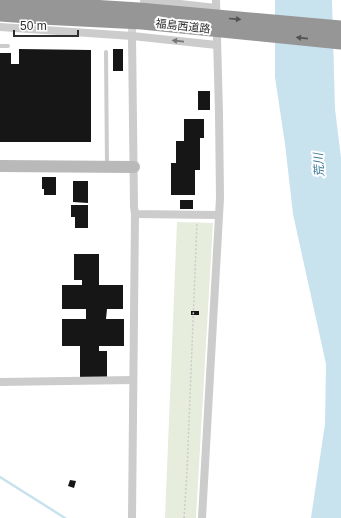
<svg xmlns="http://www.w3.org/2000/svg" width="341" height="518" font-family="Helvetica,'Noto Sans JP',sans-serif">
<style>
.green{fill:#e7eddd}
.water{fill:#c8e2ee}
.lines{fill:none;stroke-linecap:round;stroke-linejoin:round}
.stream{stroke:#c8e2ee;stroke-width:2.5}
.building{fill:#161616}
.street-tunnel{stroke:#d5d5d5;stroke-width:8;stroke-dasharray:8 4;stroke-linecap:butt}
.path{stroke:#ccc;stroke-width:1.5;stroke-dasharray:2 2;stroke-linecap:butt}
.lane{stroke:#ccc;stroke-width:4}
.street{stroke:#ccc;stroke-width:8}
.secondary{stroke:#b9b9b9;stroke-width:12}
.highway{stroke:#969696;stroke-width:15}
.highway-bridge{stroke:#969696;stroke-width:15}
.oneway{fill:#535353}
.oneway2{fill:#767676}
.labels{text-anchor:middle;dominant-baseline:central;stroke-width:4;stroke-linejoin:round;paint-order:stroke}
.street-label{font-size:11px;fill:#2f2f2f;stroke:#fff}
.water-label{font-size:12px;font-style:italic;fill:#397996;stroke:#fff}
</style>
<rect width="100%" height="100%" fill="#fff"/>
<!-- green -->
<polygon class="green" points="177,222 213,223 196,518 165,518"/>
<!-- water -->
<polygon class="water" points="275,0 332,0 335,109 341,158 341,518 311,518 325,424 326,364 293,214 285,144 275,77"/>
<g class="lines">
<!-- stream -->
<polyline class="stream" points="0,477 65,518"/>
</g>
<!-- building -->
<g class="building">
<polygon points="19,49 91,50 91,142 0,142 0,53 11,53 11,64 19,64"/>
<rect x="113" y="49" width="10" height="22"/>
<rect x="198" y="91" width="12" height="19"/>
<polygon points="184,119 204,119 204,138 200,138 200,170 195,170 195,195 171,195 171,163 176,163 176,141 184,141"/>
<polygon points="42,177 56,177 56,195 44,195 44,189 42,189"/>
<polygon points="73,181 88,181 88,203 73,202"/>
<rect x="180" y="200" width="13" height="9"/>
<polygon points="71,205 88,205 88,228 75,228 75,217 71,217"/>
<polygon points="74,254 99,254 99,285 123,285 123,309 107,309 106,319 124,319 124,346 99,346 99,351 107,351 107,378 80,378 80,346 62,346 62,319 86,319 86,309 62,309 62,285 82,285 82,280 74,280"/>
<rect x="191" y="311" width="8" height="4"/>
<polygon points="70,480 76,481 74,488 68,486"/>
</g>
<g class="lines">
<!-- street-tunnel -->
<polyline class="street-tunnel" points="132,36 132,0"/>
<!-- path -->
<polyline class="path" points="184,518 187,472 197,222"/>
<!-- lane -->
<g class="lane">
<polyline points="0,46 8,46"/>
<polyline points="106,52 107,165"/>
</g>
<!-- street -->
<g class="street">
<polyline points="144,0 216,8"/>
<polyline points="0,27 132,36 217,45"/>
<polyline points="132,36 134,207 135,214 218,215"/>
<polyline points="0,382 133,380"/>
<polyline points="132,518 135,214"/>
<polyline points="202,518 220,198 219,113 216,0"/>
</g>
<!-- secondary -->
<polyline class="secondary" points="0,166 134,167"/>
<!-- highway -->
<g class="highway">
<polyline points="0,2 43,4"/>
<polyline points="0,14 41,17"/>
</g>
<!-- highway-bridge -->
<g class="highway-bridge">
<polyline points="43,4 139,10 341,28"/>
<polyline points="41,17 142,22 341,42"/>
</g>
</g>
<!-- one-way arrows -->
<defs><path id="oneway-solid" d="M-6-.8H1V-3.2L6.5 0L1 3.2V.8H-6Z"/></defs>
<g class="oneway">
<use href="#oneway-solid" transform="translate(235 19) rotate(5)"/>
<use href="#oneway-solid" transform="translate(302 38) rotate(-174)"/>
</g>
<use class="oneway2" href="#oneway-solid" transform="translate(178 41) rotate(-174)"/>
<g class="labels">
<!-- street labels -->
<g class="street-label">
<text transform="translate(183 26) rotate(6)">福島西道路</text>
</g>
<!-- water labels -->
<g class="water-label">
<text transform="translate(319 165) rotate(-94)">荒川</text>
</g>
</g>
<!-- scale -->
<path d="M14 30v6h64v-6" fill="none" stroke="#2f2f2f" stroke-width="2"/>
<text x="20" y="30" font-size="12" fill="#2f2f2f" stroke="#ffffff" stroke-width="3" paint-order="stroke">50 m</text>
</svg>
